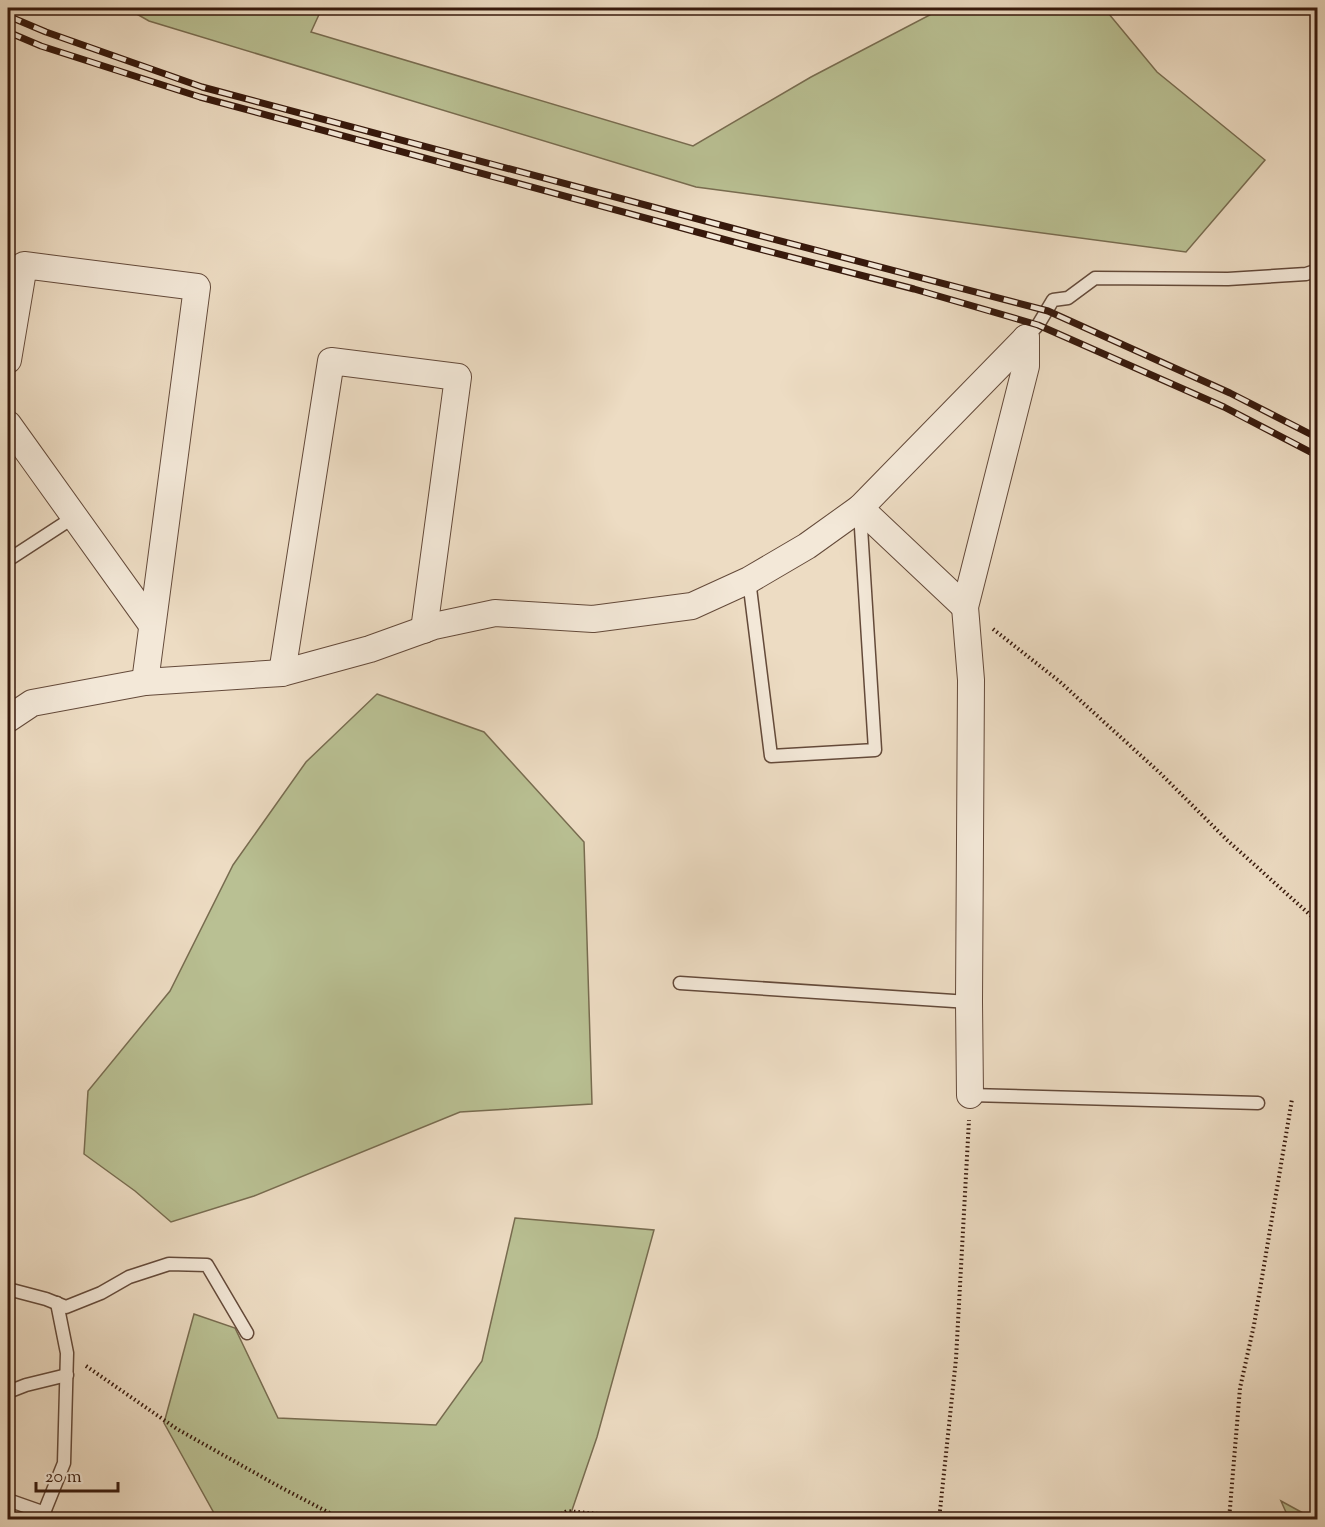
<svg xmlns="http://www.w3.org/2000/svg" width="1325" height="1527" font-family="'Sorts Mill Goudy',serif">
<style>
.green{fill:#b9c093;stroke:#786c50;stroke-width:1.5}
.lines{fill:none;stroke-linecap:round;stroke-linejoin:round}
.lane-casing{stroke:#644a3a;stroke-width:15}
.street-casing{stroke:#644a3a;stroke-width:28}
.path{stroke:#37190c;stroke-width:4;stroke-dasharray:1.5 3;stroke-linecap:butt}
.lane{stroke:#f3e8d8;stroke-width:12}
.street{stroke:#f3e8d8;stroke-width:26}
.rail-casing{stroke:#37190c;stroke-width:7}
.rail{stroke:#f3e8d8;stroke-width:4.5;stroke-dasharray:14;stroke-linecap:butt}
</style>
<rect width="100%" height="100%" fill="#eddcc3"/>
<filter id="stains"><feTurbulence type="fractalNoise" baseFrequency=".00333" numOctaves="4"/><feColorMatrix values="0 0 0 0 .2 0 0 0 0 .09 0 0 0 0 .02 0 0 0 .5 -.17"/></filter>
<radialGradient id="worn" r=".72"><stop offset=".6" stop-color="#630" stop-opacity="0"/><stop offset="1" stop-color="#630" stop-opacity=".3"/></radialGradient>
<!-- green -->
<g class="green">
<polygon points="126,8 322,8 311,32 693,146 811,77 943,8 1104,8 1157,72 1265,160 1186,252 696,187 149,21"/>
<polygon points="377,694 484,732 584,842 592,1104 460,1112 254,1196 171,1222 135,1191 84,1154 88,1091 170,991 233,865 306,762"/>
<polygon points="515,1218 654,1230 597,1437 569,1519 215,1519 215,1515 164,1423 194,1314 235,1328 278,1418 436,1425 482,1361"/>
<polygon points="1281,1501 1314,1519 1289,1519"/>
</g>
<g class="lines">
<!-- lane casing -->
<g class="lane-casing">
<g id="lane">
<polyline points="1026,338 1038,325 1053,300 1068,298 1095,278 1228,279 1306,274 1318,270"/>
<polyline points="8,560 74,517"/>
<polyline points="749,580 771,756 875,750 860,512"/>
<polyline points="680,983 969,1002"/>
<polyline points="970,1095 1258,1103"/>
<polyline points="8,1289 46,1299 66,1307 101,1293 129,1277 169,1264 207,1265 247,1333"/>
<polyline points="8,1392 26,1385 67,1375"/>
<polyline points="8,1500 45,1513"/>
<polyline points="41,1520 64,1463 67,1353 57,1303"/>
</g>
</g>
<!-- street casing -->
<g class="street-casing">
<g id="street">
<polyline points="8,360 24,265 197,287 145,682"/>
<polyline points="8,424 152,625"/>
<polyline points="860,508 965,607"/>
<polyline points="282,673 331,361 458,377 424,630"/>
<polyline points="8,719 32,703 145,682 282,673 370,649 434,626 495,613 593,619 692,606 749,580 807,546 860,508 1026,338"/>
<polyline points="970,1095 969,1002 971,680 965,607 1026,366 1026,338"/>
</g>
</g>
<!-- path -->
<g class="path">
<polyline points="993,629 1059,681 1160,773 1227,840 1318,922"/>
<polyline points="86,1366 177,1429 280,1487 343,1520"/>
<polyline points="549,1520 567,1511 609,1515 630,1520"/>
<polyline points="939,1520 956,1359 969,1120"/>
<polyline points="1229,1520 1240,1388 1254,1325 1292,1099"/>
</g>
<!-- lane -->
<use href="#lane" class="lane"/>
<!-- street -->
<use href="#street" class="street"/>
<!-- rail casing -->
<g class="rail-casing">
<g id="rail">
<polyline points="8,16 46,32 202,87 754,234 1048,311 1230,393 1318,438"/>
<polyline points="8,32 41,46 200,97 752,247 914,289 1038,325 1224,407 1318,456"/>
</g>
</g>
<!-- rail -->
<use href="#rail" class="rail"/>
</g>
<!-- margin -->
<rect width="1325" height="1527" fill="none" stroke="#eddcc3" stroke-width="30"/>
<rect x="9" y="9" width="1307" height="1509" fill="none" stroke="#37190c" stroke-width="3"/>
<rect x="15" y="15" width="1295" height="1497" fill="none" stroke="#37190c" stroke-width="1.5"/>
<!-- scale -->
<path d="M36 1482v9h82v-9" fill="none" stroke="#37190c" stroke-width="3"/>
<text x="45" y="1482" font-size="18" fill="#37190c" stroke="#f3e8d8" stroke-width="4.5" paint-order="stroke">20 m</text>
<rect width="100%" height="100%" filter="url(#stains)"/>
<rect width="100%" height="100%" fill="url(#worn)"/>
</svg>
